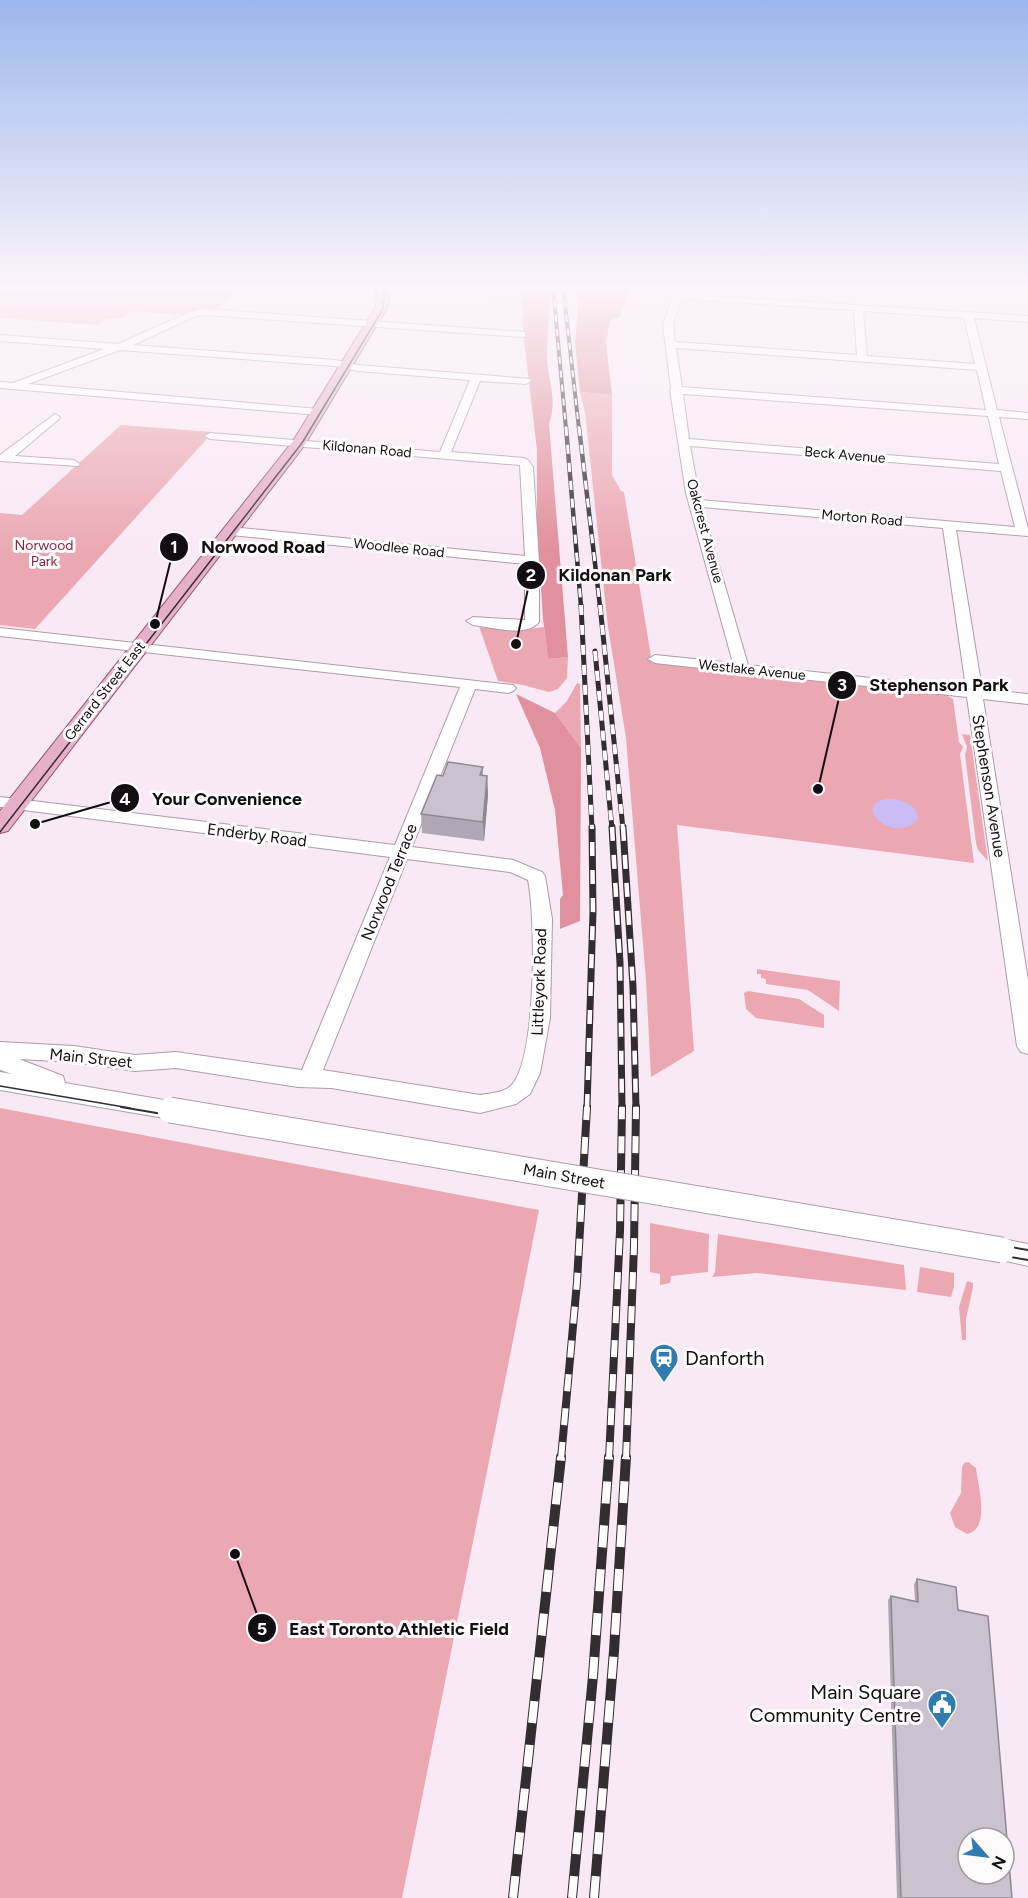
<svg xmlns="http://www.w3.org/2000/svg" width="1028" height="1898" font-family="Figtree,sans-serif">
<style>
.green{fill:#eba8b2}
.forest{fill:#e1909d}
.water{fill:#cbbcf5}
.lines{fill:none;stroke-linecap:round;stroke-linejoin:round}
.minor-casing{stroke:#ab9da8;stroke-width:2}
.major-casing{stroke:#905570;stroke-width:2}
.minor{fill:#fff;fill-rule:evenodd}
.major{fill:#e5b0c8;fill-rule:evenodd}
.tram-far1{stroke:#332d32;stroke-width:1.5}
.tram{stroke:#332d32;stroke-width:2}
.rail-far5-casing{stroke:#332d32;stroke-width:4}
.rail-far4-casing{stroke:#332d32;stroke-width:4.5}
.rail-far3-casing{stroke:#332d32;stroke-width:5}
.rail-far2-casing{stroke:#332d32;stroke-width:7}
.rail-far1-casing{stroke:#332d32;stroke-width:8}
.rail-casing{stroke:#332d32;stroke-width:10}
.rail-far5{stroke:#fefbfd;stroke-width:2;stroke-dasharray:7;stroke-linecap:butt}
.rail-far4{stroke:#fefbfd;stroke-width:3;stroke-dasharray:9;stroke-linecap:butt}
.rail-far3{stroke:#fefbfd;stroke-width:4;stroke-dasharray:10;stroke-linecap:butt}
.rail-far2{stroke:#fefbfd;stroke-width:4.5;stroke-dasharray:14;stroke-linecap:butt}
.rail-far1{stroke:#fefbfd;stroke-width:6;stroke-dasharray:17;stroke-linecap:butt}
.rail{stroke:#fefbfd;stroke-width:8;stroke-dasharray:22;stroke-linecap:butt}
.minor-bridge-casing{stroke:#ab9da8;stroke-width:27;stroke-linecap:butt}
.minor-bridge{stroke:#fff;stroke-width:25}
.wall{fill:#afa7b3}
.shaded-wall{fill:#8e8892}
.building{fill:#cbc2d0;stroke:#8e8892;stroke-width:1.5;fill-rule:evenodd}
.labels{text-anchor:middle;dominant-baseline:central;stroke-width:6;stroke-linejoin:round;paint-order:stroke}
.far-street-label{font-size:14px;fill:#130e12;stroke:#fefbfd}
.far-park-label{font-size:14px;fill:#86273f;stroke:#fefbfd}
.street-label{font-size:16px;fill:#130e12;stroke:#fefbfd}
.near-poi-label{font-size:20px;fill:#130e12;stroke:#fefbfd;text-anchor:start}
.leader{fill:none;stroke:#130e12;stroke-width:2}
.callout-dot{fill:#130e12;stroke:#fefbfd;stroke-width:2}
.mark-label{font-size:18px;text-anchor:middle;font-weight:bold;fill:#fff}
.callout-label{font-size:18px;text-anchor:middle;font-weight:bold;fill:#130e12;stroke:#fefbfd;stroke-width:6;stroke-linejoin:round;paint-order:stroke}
</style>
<rect width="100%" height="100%" fill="#f9e9f5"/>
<!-- green -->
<g class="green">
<polygon points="0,287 132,287 234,294 217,309 200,309 183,315 133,311 121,319 105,319 98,325 0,318"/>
<polygon points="580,392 612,395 612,475 621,491 624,492 652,663 944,694 953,699 959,742 963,747 960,754 974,863 677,825 694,1051 651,1077 646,980 626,738 608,627 585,412"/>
<polygon points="121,425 213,432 35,629 0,625 0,513 22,515"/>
<polygon points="494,625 529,629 544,627 548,659 568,657 567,678 558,689 549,692 523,685 498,681 479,626"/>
<polygon points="577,683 580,684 581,748 555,713 567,701"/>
<polygon points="962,734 970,735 988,861 978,850 976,843 965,755 967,747"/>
<polygon points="757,969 840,981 839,1011 808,990 766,984 766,979 761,978 761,974 757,974"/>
<polygon points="748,991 799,999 824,1015 824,1028 756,1018 746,1009 744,993"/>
<polygon points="0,1108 539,1210 402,1898 0,1898"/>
<polygon points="650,1223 709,1234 708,1272 671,1276 670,1283 660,1285 660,1274 650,1272"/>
<polygon points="718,1234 904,1265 906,1290 757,1273 712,1277 715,1272"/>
<polygon points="920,1267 954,1273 954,1287 951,1297 917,1292"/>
<polygon points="967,1281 973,1283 973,1287 966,1319 966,1340 962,1340 959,1307"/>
<path d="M968,1462L976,1468C978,1486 991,1529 967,1534L955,1527L950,1513L961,1493L962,1467L964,1463Z"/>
</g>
<!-- forest -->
<g class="forest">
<path d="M521,287H549C551,308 548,328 547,349C545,376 559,395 549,424L568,657L548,659L543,619L537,526V450L523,331Z"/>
<polygon points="575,287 630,287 620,317 610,321 606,343 612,395 580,392 575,343 578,304"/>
<polygon points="516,694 555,713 581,748 580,921 560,929 560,899 563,895 555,810 540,748"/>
</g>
<!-- water -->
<path class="water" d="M893,799C905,801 917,805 918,819L914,824C882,841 851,798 893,799Z"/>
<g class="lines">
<!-- minor casing -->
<g class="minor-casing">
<g id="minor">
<polygon points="406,287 518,291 523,294 518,297 410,290"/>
<path d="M676,287H684L682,294L1028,316V322L974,318L997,410L1028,413V419L999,417L1028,528V536L956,530L982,689L1028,694V704L983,699L1028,980V1054L1021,1052L1017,1046L967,697L655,663L648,659L655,655L733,663L686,493L670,390L671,388L663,325ZM681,299L854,310L857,355L675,342L673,325ZM863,311L964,318L975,364L867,356ZM676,348L977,370L986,410L682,387ZM683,394L988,416L999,464L689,439ZM690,446L1001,471L1015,527L700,500ZM702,507L943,528L966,688L748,665Z"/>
<path d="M204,309L525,332V336L522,337L204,315L196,316L133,345L335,360L358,365L530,379L531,381L526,384L480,381L451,452L524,458L528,460L533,467L539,561V622C526,638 492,627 473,625L466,621L473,617L525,620V564L231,535L225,531L231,527L525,556L520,465L210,439L204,436L210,433L440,452L470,380L358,371L335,366L120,350L28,384L319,409L324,412L319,415L0,388V382L13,383L104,349L0,341V335L118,344L190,312Z"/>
<polygon points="55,414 60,417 59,419 15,456 74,460 80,464 78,466 0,461 0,455"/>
<path d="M0,628L513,685L516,688L513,691L508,693L475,689L412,847L513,860L542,872L545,876L552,919L550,1018L540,1073L530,1094L516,1104L480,1113L331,1088L298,1087L176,1068L135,1071L74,1062L19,1059L63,1076L65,1083L170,1101L178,1104L181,1110L178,1116L170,1119L0,1090V1072L12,1074L0,1070V1042L74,1046L135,1055L176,1052L302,1070L390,857L0,807V797L395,845L460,687L0,636ZM407,859L510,872L528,880C536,918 536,1051 514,1082C507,1093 491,1093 480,1095L323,1070Z"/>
<polygon points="1002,1239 1028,1244 1028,1266 993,1258 990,1250 993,1242"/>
</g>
</g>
<!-- major casing -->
<g class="major-casing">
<polygon id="major" points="375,287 387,287 389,300 387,308 304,446 8,831 0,833 0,811 293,441 375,308 377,300"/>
</g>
<!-- minor -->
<use href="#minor" class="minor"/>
<!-- major -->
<use href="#major" class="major"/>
<!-- tram-far1 -->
<g class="tram-far1">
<polyline points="0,832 302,443 383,309 384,287"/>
<polyline points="0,1086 130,1108"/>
</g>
<!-- tram -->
<g class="tram">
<polyline points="121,1107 1028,1260"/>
<polyline points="494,1160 1028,1250"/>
</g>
<!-- rail-far5 casing -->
<g class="rail-far5-casing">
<g id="rail-far5">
<polyline points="553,287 566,429"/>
<polyline points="563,287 579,429"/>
</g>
</g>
<!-- rail-far4 casing -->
<g class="rail-far4-casing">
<g id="rail-far4">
<polyline points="566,427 581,606"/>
<polyline points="579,427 600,606"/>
</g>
</g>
<!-- rail-far3 casing -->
<g class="rail-far3-casing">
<g id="rail-far3">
<polyline points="581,605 592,829"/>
<polyline points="600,605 623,829"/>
<polyline points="595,651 612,829"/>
</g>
</g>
<!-- rail-far2 casing -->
<g class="rail-far2-casing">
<g id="rail-far2">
<polyline points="612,827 620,963 622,1108"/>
<polyline points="623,827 633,987 636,1108"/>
<polyline points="587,1108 593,911 592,827"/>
</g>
</g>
<!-- rail-far1 casing -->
<g class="rail-far1-casing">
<g id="rail-far1">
<polyline points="561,1459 577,1282 587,1107"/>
<polyline points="609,1459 620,1231 622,1107"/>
<polyline points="626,1459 634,1246 636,1107"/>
</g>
</g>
<!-- rail casing -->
<g class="rail-casing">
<g id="rail">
<polyline points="513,1898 561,1457"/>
<polyline points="572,1898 593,1676 609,1457"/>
<polyline points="594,1898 614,1651 626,1457"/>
</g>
</g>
<!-- rail-far5 -->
<use href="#rail-far5" class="rail-far5"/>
<!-- rail-far4 -->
<use href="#rail-far4" class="rail-far4"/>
<!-- rail-far3 -->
<use href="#rail-far3" class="rail-far3"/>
<!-- rail-far2 -->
<use href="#rail-far2" class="rail-far2"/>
<!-- rail-far1 -->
<use href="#rail-far1" class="rail-far1"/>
<!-- rail -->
<use href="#rail" class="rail"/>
<!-- minor-bridge casing -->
<g class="minor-bridge-casing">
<polyline id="minor-bridge" points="170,1110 1002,1250"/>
</g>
<!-- minor-bridge -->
<use href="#minor-bridge" class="minor-bridge"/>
</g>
<!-- wall -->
<g class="wall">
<polygon points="483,767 483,776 487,776 488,795 484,841 422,833 421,814 443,776"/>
<polygon points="917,1579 958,1610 1012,1898 897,1898 888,1600 891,1596 915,1601 914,1584"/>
</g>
<!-- shaded-wall -->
<polygon class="shaded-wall" points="487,776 488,795 484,841 483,822"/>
<!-- building -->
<g class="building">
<polygon points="448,762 483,767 480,775 487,776 483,822 421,814 437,775 443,776"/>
<path d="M917,1579L956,1587L958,1610L988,1616L1012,1898H901L891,1596L918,1602ZM968,1838H1004V1874H968Z"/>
</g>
<!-- sky -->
<linearGradient id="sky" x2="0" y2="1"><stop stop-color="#9cb7ed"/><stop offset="0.52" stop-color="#fcf5fa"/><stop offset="1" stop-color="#fcf5fa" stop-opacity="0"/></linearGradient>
<rect width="1028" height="552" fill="url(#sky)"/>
<!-- icons -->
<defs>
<g id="station-pin" transform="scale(1.5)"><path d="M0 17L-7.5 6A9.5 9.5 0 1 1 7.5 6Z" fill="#317caf" stroke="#fefbfd"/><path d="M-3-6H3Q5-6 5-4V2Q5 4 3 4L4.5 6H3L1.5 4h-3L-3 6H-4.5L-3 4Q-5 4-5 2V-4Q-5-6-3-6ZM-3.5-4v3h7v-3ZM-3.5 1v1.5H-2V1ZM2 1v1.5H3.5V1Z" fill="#fff"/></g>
<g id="civic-pin" transform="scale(1.5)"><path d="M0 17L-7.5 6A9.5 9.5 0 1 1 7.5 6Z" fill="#317caf" stroke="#fefbfd"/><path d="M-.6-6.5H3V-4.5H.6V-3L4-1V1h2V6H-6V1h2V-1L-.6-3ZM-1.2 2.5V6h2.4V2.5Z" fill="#fff"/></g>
</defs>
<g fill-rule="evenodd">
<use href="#station-pin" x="664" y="1358"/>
<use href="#civic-pin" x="942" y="1704"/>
</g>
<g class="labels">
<!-- far-street labels -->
<g class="far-street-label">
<text transform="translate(367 449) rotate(5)">Kildonan Road</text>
<text transform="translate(845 455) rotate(5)">Beck Avenue</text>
<text transform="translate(862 518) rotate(5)">Morton Road</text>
<text transform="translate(705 531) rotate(75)">Oakcrest Avenue</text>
<text transform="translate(399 548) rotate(6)">Woodlee Road</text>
<text transform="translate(752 670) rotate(6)">Westlake Avenue</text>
<text transform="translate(105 691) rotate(-52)">Gerrard Street East</text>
</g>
<!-- far-park labels -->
<g class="far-park-label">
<text x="44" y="545">Norwood<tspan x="44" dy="16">Park</tspan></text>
</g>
<!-- street labels -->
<g class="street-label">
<text transform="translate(989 786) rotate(81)">Stephenson Avenue</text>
<text transform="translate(257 835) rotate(7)">Enderby Road</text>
<text transform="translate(389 882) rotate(-68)">Norwood Terrace</text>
<text transform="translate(539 982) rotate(-88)">Littleyork Road</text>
<text transform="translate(91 1058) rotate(6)">Main Street</text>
<text transform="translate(564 1176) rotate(10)">Main Street</text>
</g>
<!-- near-poi labels -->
<g class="near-poi-label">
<text x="685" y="1358">Danforth</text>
<text x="921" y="1692" text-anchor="end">Main Square<tspan x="921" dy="23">Community Centre</tspan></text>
</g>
</g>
<!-- callouts -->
<path class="leader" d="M155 624L174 547M516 644L531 575M818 789L842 685M35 824L125 798M235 1554L262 1628"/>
<g class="callout-dot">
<circle cx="155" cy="624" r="6"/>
<circle cx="516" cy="644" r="6"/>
<circle cx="818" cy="789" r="6"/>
<circle cx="35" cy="824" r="6"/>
<circle cx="235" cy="1554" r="6"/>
<circle cx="174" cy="547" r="15"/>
<circle cx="531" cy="575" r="15"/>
<circle cx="842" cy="685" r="15"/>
<circle cx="125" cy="798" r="15"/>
<circle cx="262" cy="1628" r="15"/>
</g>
<g class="mark-label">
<text x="174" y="553">1</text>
<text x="531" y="581">2</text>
<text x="842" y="691">3</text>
<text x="125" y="805">4</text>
<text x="262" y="1635">5</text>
</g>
<g class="callout-label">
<text x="263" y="553">Norwood Road</text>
<text x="615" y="581">Kildonan Park</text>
<text x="939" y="691">Stephenson Park</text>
<text x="227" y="805">Your Convenience</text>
<text x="399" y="1635">East Toronto Athletic Field</text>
</g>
<!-- north arrow -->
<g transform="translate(986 1856) rotate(118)"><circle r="28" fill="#fefbfd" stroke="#a09c9f" stroke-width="1.5"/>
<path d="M0-4.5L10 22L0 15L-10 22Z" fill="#317caf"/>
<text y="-9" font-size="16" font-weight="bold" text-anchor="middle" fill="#130e12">N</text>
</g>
</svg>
